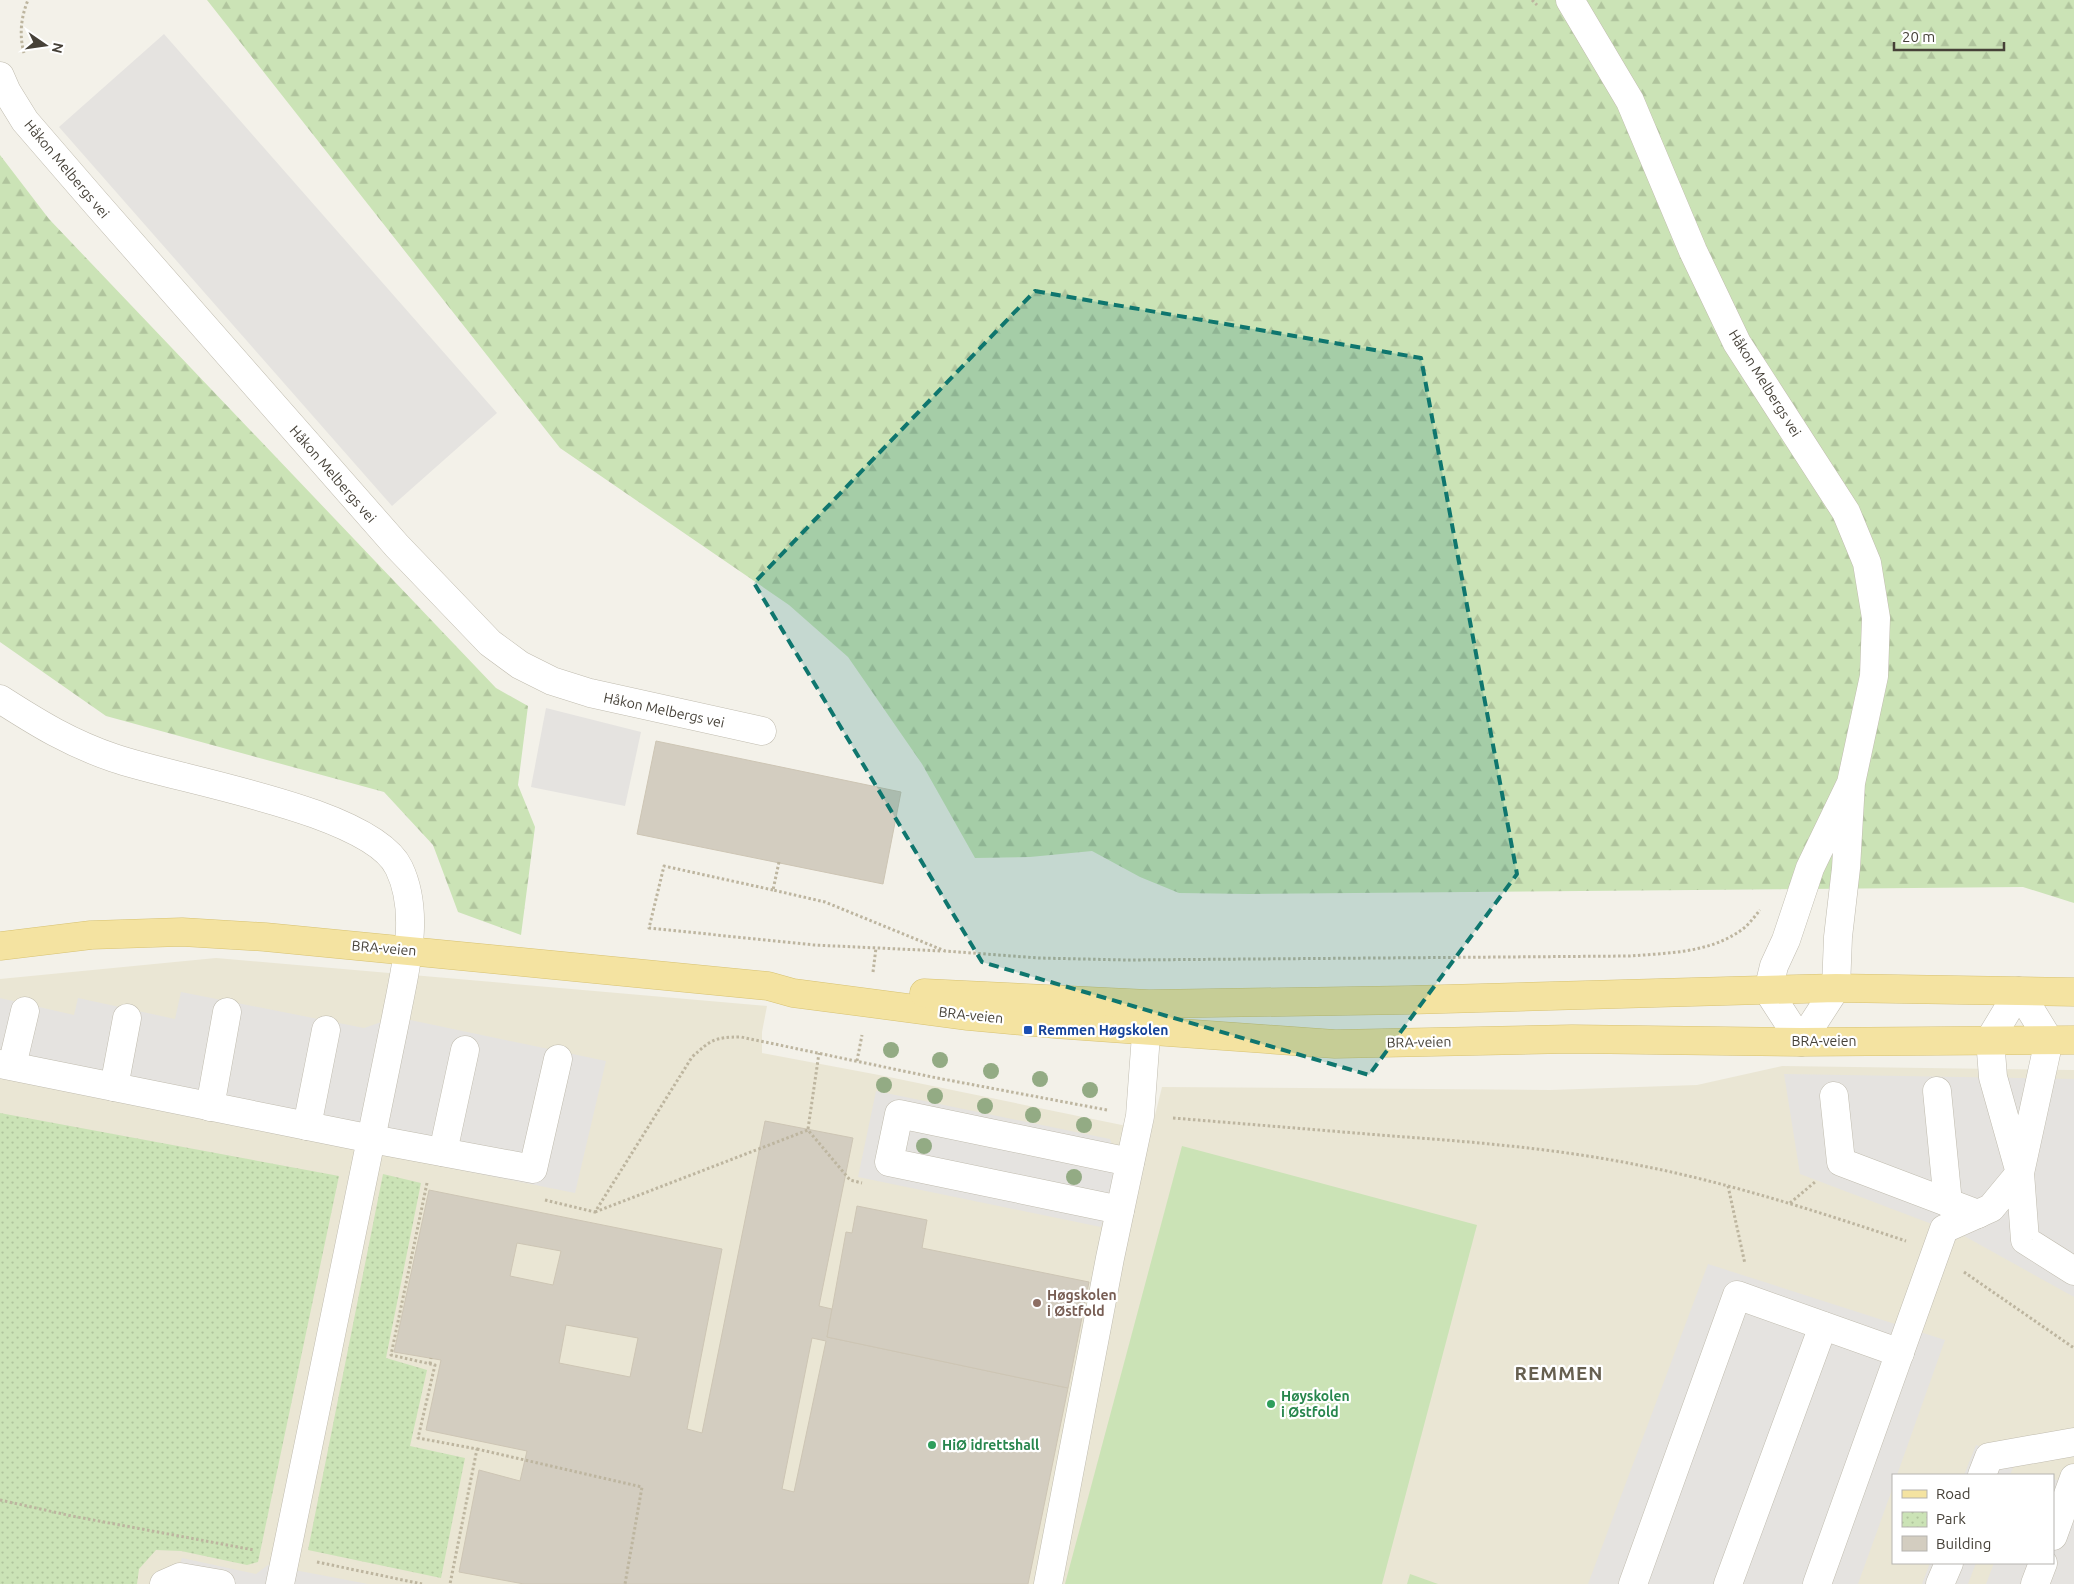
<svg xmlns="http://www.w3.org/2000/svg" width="2074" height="1584" font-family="Ubuntu,sans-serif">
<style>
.education{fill:#eae6d4;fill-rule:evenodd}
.forest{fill:url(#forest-firs)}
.park{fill:url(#park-dots)}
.pitch{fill:#cbe3b6}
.parking{fill:#e5e3e0}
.building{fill:#d3cdc0;stroke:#cdc5b4;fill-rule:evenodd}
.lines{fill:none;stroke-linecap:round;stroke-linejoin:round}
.minor-casing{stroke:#c0bcaf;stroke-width:29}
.major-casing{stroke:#d7c272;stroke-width:29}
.path{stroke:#bdb59f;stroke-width:3;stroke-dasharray:2.5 2.5;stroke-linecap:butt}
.minor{stroke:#fff;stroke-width:28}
.major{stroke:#f4e3a1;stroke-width:28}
.tree{fill:#93ab84}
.marked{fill:#0f766e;fill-opacity:0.2;stroke:#0f766e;stroke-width:4;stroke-dasharray:10 6;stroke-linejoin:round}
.transit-dot{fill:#1a4fb4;stroke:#fff;stroke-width:2}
.education-dot{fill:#8d6e63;stroke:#fff;stroke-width:2}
.leisure-dot{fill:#2e9e5b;stroke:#fff;stroke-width:2}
.labels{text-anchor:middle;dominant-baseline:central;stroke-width:4.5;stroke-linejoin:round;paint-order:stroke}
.street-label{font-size:14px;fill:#464138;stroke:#fff}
.transit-label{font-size:14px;font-weight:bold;fill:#164399;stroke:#fff;text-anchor:start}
.education-label{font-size:14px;font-weight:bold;fill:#785e54;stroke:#fff;text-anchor:start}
.leisure-label{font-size:14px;font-weight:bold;fill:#27864d;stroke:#fff;text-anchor:start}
.district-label{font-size:19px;font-weight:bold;letter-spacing:1px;fill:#676050;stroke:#fff}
</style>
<defs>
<pattern id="forest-firs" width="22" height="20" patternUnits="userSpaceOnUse" patternTransform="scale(1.25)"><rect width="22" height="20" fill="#cbe3b6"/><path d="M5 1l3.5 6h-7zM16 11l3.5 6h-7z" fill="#b0c49d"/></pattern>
<pattern id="park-dots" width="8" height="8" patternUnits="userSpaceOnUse" patternTransform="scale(1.25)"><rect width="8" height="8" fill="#cbe3b6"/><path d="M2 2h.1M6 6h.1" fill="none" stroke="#b0c49d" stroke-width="1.8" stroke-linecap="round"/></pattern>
</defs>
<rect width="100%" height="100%" fill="#f3f1e9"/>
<!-- education -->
<path class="education" d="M216,958L767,1006L762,1032V1053L879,1075L1151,1131L1162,1087L1550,1090L1697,1085L1782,1066L2074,1070V1584H0V979ZM1893,1475H2053V1563H1893Z"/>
<!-- forest -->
<g class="forest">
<polygon points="207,0 2074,0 2074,903 2023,887 1249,894 1179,893 1140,877 1092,851 1030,857 975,858 922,764 848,657 789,605 560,448"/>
<polygon points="0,155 49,219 496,688 528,706 518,785 535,827 521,935 458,912 433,845 384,792 106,716 0,642"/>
</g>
<!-- park -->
<g class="park">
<polygon points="0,1113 339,1176 258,1562 247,1565 181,1551 156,1550 139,1569 137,1584 0,1584"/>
<polygon points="383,1174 421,1183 386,1358 427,1370 410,1446 465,1458 441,1578 308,1550"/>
</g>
<!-- pitch -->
<g class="pitch">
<polygon points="1182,1146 1477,1225 1382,1584 1065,1584"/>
<polygon points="1410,1574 1438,1584 1407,1584"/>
</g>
<!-- parking -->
<g class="parking">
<polygon points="164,34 497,413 392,506 59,127"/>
<polygon points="546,708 641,732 625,806 531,787"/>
<polygon points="181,992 364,1028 396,1017 606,1061 575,1193 0,1078 0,998 74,1015 78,998 175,1019"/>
<polygon points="1784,1074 2074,1079 2074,1297 1966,1237 1800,1174"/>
<polygon points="876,1091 1110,1139 1116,1159 1108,1207 1101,1227 858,1177"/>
<polygon points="1708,1264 1945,1340 1897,1475 1893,1475 1893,1487 1858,1584 1588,1584"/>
<polygon points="1976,1445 2016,1460 2010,1475 1964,1475"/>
<polygon points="2053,1479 2074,1484 2074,1584 1986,1584 1994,1563 2053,1563"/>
<polygon points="182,1558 256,1574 268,1565 368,1584 172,1584"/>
<polygon points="1930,1563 1976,1563 1968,1584 1922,1584"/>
</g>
<!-- building -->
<g class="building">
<polygon points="656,741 901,792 883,884 637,834"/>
<path d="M765,1121L853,1138L819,1306L832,1309L827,1337L1068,1388L1028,1584H524L459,1572L479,1470L520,1481L527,1451L426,1430L441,1360L394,1352L429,1190L722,1249L687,1429L702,1433ZM517,1243L561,1251L553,1285L510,1276ZM566,1325L638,1338L630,1377L559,1363ZM812,1338L826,1341L794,1492L782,1489Z"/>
<polygon points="857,1206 927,1220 922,1248 1089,1282 1068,1388 827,1337 846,1232 852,1233"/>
</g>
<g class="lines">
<!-- minor casing -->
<g class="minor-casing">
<g id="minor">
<polyline points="1570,0 1630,101 1693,251 1737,343 1846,512 1867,563 1876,618 1874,676 1851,783 1846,868 1838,937 1836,988 1801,1042 1768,991 1774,966 1786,940 1810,868 1851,783"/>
<polyline points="0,76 7,92 25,121 95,202 397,546 490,643 520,665 552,681 590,693 762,731"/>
<path d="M0,699C39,724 70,743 114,758C177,780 372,810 399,868C421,914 405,969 396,1017L280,1584"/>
<polyline points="0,1064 372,1139 533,1169 558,1059"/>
<polyline points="12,1066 25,1011"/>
<polyline points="114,1087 127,1018"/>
<polyline points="1937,1091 1948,1203"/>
<polyline points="1834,1096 1841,1162 1978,1214"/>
<polyline points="210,1107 227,1012"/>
<polyline points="307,1126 326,1030"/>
<polyline points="443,1152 465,1050"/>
<polyline points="1120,1210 889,1162 899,1114 1130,1162"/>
<polyline points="1982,1475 1989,1457 2074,1442"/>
<polyline points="2053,1536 2074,1478"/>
<polyline points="164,1584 180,1577 221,1584"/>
<polyline points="1048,1584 1110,1258 1140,1116 1148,1008"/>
<polyline points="1633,1584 1737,1295 1900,1353"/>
<polyline points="1728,1584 1823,1326"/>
<polyline points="1817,1584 1944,1229 1991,1208 2020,1173 2049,1040 2019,991 1990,1039 1993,1077 2020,1173 2025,1240 2074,1271"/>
<polyline points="1940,1584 1949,1563"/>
<polyline points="2035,1584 2043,1563"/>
</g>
</g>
<!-- major casing -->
<g class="major-casing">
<g id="major">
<polyline points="0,946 91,935 182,932 265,937 768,986 793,993 968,1016 1055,1024 1335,1044 1572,1039 1801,1042 2074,1040"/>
<polyline points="924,993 1149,1004 1409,1000 1836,988 2074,992"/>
</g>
</g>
<!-- path -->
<g class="path">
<polyline points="1532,0 1537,5"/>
<path d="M24,53C19,35 21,17 28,0"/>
<path d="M779,862L773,890L825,902L945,951L1039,958L1127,960L1630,956C1668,953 1712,953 1744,928C1750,923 1755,916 1760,910"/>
<polyline points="773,890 664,866 649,928 814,945 942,951"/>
<polyline points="873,972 876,948"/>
<polyline points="857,1061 862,1035"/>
<path d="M1173,1118C1246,1124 1319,1130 1392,1136C1476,1142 1561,1149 1643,1166C1733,1184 1819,1212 1906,1241"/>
<polyline points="808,1129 819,1053"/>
<polyline points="427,1183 391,1355 435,1365 418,1438 477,1449 450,1584"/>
<polyline points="1728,1186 1745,1264"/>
<path d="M545,1200L595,1212L692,1057C711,1040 714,1037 741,1037L932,1077L1107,1110"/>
<polyline points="1790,1203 1815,1182"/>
<polyline points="595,1212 808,1130 850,1180 862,1183"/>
<polyline points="1964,1272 2074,1348"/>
<polyline points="430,1364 431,1358"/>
<polyline points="477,1449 642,1487 625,1584"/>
<polyline points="0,1500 72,1516 254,1550"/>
<polyline points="317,1562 422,1584"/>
</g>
<!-- minor -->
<use href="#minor" class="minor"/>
<!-- major -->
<use href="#major" class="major"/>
</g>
<!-- trees -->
<g class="tree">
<circle cx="891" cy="1050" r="8"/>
<circle cx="940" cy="1060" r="8"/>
<circle cx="991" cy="1071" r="8"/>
<circle cx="1040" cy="1079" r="8"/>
<circle cx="884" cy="1085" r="8"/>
<circle cx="1090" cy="1090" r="8"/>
<circle cx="935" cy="1096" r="8"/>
<circle cx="985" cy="1106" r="8"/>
<circle cx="1033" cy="1115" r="8"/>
<circle cx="1084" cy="1125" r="8"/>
<circle cx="924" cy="1146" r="8"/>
<circle cx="1074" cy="1177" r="8"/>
</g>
<!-- marked area -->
<path class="marked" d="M1035,291L1421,358L1517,874L1369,1075L982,962L754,583Z"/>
<!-- markers -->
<rect class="transit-dot" x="1023" y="1025" width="10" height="10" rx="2.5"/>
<circle class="education-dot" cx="1037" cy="1303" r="5"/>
<g class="leisure-dot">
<circle cx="1271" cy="1404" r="5"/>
<circle cx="932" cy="1445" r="5"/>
</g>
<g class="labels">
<!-- street labels -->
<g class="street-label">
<text transform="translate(67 169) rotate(50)">Håkon Melbergs vei</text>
<text transform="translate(1765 383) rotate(58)">Håkon Melbergs vei</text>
<text transform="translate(333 474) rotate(49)">Håkon Melbergs vei</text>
<text transform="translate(664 710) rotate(12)">Håkon Melbergs vei</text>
<text transform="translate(384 948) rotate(5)">BRA-veien</text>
<text transform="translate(971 1015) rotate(6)">BRA-veien</text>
<text x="1824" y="1041">BRA-veien</text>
<text transform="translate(1419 1042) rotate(-1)">BRA-veien</text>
</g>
<!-- transit labels -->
<g class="transit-label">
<text x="1038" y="1030">Remmen Høgskolen</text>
</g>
<!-- education labels -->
<g class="education-label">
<text x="1047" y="1295">Høgskolen<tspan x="1047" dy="16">i Østfold</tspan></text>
</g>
<!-- leisure labels -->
<g class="leisure-label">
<text x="1281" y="1396">Høyskolen<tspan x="1281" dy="16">i Østfold</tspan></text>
<text x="942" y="1445">HiØ idrettshall</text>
</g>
<!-- district labels -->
<g class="district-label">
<text x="1559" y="1373">REMMEN</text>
</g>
</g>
<!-- legend -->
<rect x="1892" y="1474" width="162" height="90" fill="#ffffff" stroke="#b5b3af"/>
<rect x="1902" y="1490" width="25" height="8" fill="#f4e3a1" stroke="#b5b3af"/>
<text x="1936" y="1499" font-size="15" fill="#464138">Road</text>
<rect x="1902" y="1512" width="25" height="15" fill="url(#park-dots)" stroke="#b5b3af"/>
<text x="1936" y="1524" font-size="15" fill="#464138">Park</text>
<rect x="1902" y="1536" width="25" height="15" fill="#d3cdc0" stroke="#b5b3af"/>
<text x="1936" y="1549" font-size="15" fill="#464138">Building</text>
<!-- north arrow -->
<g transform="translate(45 45) rotate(103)" stroke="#ffffff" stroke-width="4" paint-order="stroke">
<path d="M0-4L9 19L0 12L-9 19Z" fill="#464138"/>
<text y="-8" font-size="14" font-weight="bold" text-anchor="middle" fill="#464138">N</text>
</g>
<!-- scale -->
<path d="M1894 42v8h110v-8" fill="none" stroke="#464138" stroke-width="2.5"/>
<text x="1902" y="42" font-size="15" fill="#464138" stroke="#ffffff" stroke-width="4" paint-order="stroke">20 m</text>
</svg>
